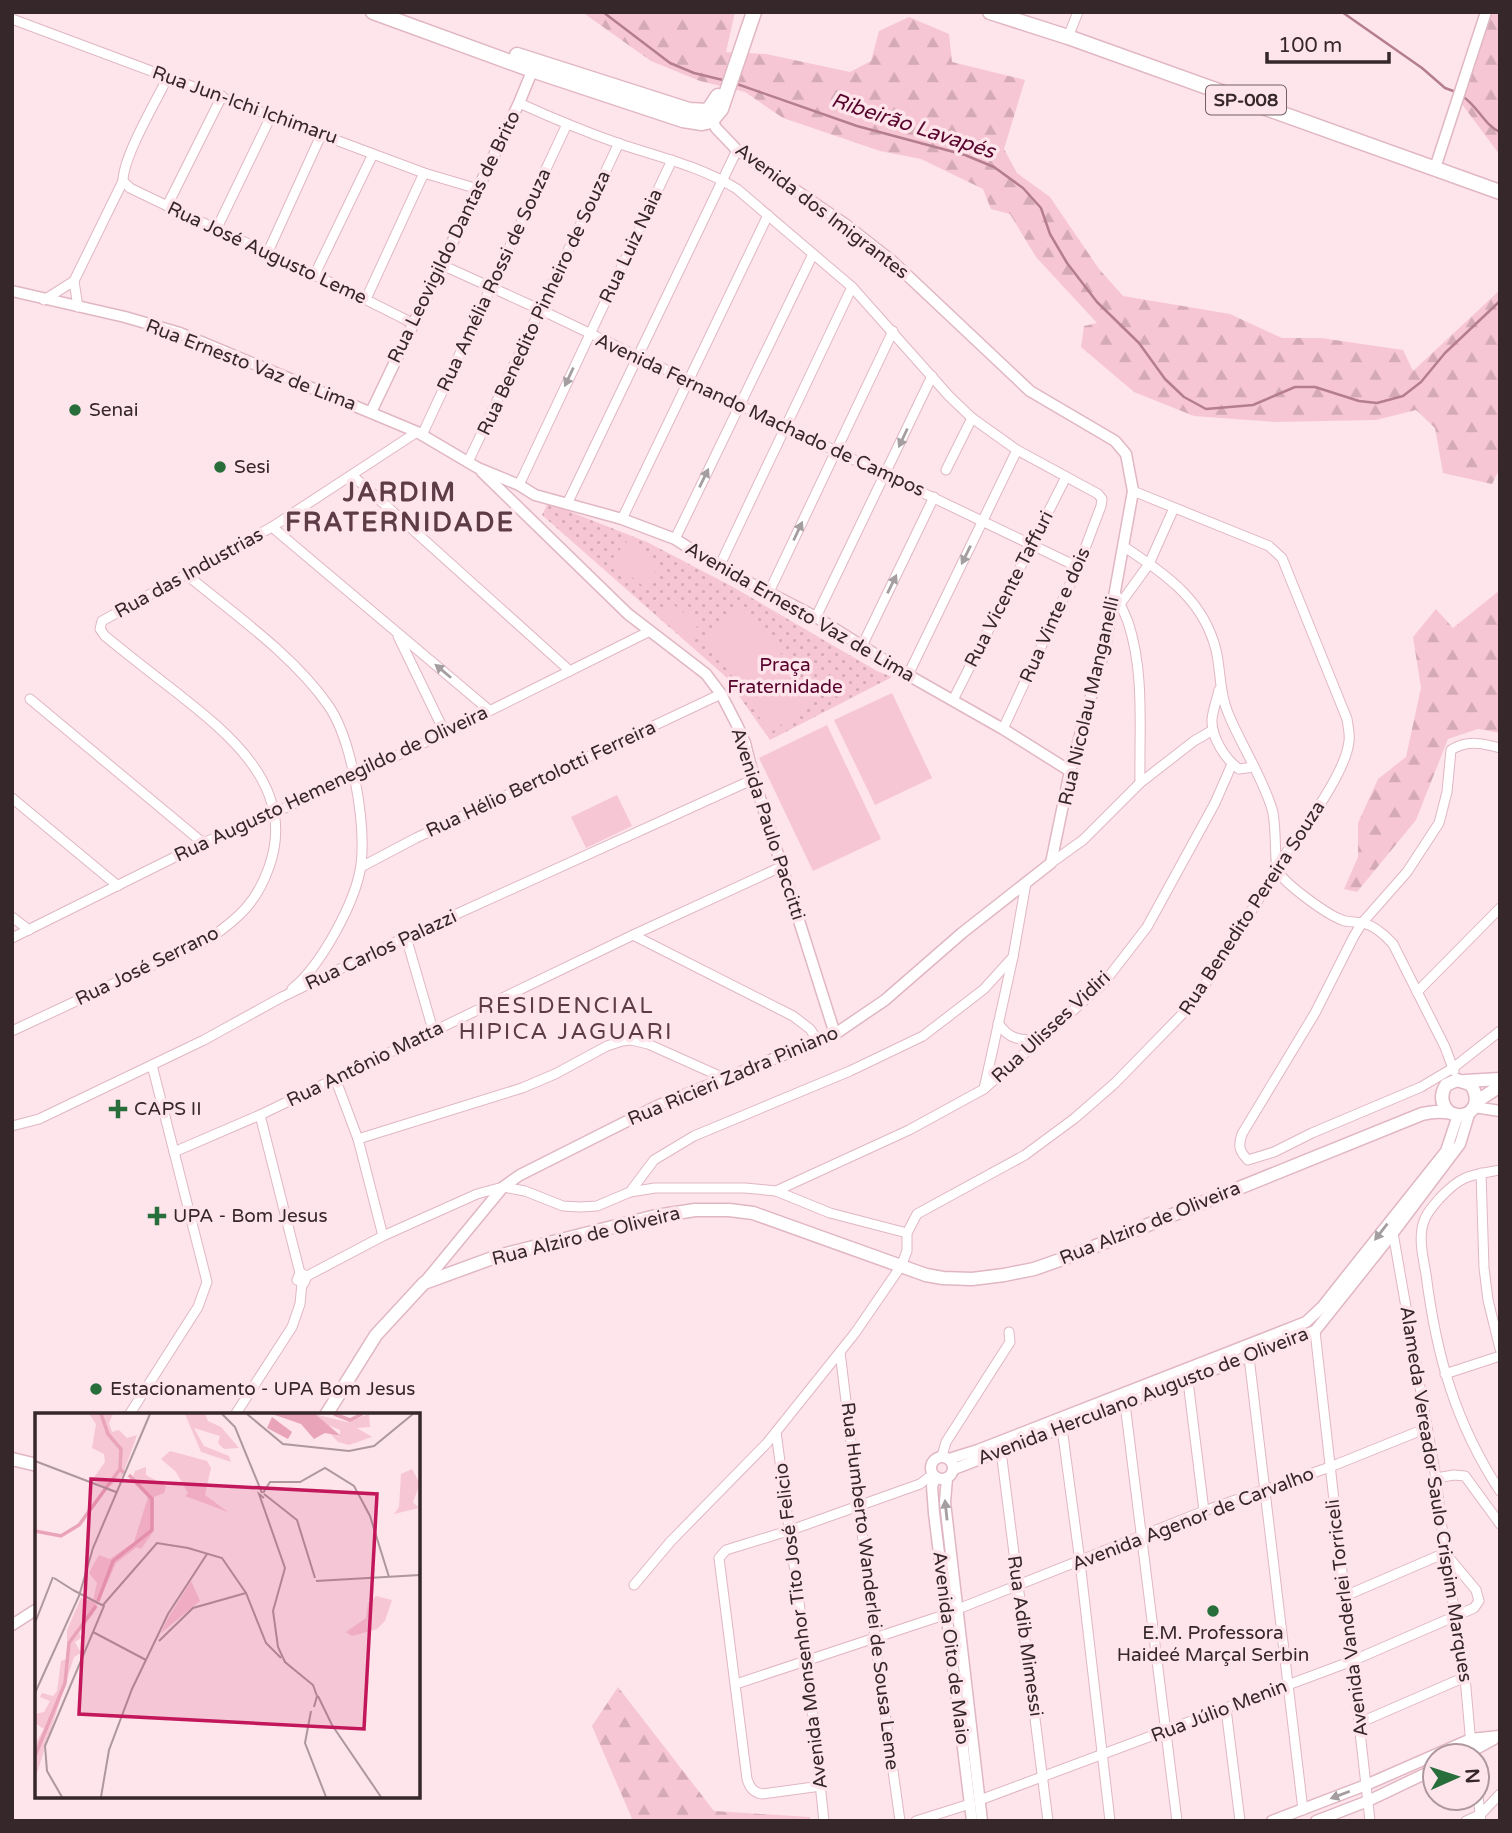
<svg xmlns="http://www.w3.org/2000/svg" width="1512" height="1833" font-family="'Varela Round',sans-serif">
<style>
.grass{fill:url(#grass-dots)}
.forest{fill:url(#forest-firs)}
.pitch{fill:#f7c6d4}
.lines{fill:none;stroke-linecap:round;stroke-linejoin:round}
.stream{stroke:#b47e8f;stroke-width:2.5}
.minor-casing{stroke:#e0b7c3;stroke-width:11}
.tertiary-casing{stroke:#e0b7c3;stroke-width:13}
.secondary-casing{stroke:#e0b7c3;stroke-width:15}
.primary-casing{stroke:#e0b7c3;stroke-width:17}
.minor{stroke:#fff;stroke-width:9}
.tertiary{stroke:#fff;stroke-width:10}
.secondary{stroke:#fff;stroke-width:12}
.primary{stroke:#fff;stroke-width:14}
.oneway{fill:#a59ea0}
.poi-dot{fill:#276e3a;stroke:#fee4eb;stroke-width:2.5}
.labels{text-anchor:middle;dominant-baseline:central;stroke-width:7;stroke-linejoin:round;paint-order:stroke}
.shield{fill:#fee4eb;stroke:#726065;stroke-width:2}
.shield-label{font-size:18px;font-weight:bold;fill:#36272b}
.street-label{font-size:19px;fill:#36272b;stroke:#fee4eb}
.poi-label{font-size:19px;fill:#36272b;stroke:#fee4eb;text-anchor:start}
.park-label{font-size:19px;fill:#57042c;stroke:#fee4eb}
.water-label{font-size:21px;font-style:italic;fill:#58062d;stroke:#fee4eb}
.quarter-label{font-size:23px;letter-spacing:2px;fill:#5e3c47;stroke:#fee4eb}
.district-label{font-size:26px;font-weight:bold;letter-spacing:2px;fill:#5e3c47;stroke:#fee4eb}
.inset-river{fill:none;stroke:#eaa4ba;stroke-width:3.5}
.inset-road{fill:none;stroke:#ae989e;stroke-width:2}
.view{fill:#c2185b;fill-opacity:0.15;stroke:#c2185b;stroke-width:3.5}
.inset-edge{fill:none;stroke:#36272b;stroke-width:3.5}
</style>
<defs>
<pattern id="grass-dots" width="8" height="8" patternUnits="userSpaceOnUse" patternTransform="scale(1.75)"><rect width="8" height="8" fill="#f7c6d4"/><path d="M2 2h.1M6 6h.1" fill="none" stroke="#d4aab6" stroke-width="1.8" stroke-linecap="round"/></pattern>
<pattern id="forest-firs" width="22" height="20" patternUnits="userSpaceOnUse" patternTransform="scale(1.75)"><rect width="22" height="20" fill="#f7c6d4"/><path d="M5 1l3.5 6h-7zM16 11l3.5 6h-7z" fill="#d4aab6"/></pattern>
</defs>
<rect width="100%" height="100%" fill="#fee4eb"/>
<!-- grass -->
<polygon class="grass" points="548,503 647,542 733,587 877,671 892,677 770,740 725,676 542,515"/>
<!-- forest -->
<g class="forest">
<polygon points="582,12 735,12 726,52 766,54 850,72 871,61 879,31 909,17 949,34 952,62 1025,80 1004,149 1017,173 1050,197 1099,269 1123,296 1230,314 1282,338 1321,338 1403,350 1413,371 1500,290 1500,468 1492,484 1443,473 1435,428 1416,410 1376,420 1274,422 1194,416 1134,392 1081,347 1084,326 1097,323 1036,257 1010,214 991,209 983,189 921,159 880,151 783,118 745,92 700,81 651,61"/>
<polygon points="1494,12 1500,12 1500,155 1461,103 1490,17"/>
<polygon points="1500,590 1500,733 1478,729 1448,739 1416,820 1357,892 1344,889 1358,857 1358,823 1378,779 1406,757 1421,688 1413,637 1436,609 1453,628"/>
<polygon points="618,1687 714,1811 810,1817 811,1821 633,1821 592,1726"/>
</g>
<!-- pitch -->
<g class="pitch">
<polygon points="627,541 659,567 643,586 611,560"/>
<polygon points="670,602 699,624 688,639 658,617"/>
<polygon points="746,609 816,699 770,733 708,640 738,610"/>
<polygon points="892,693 932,778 875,805 834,720"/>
<polygon points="827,725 881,839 813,871 759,758"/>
<polygon points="617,795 632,826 586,848 571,817"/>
</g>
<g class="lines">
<!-- stream -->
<g class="stream">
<polyline points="603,12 670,63 694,73 727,81"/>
<polyline points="1342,12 1422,68 1445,88 1456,92"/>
<polyline points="737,84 857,126 965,155 994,167 1023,188 1041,208 1050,234 1067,263 1097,302 1139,343 1165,379 1184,397 1206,409 1253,405 1295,387 1315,387 1359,401 1377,403 1403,396 1421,382 1445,353 1500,301"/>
<path d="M1462,96C1478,106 1483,124 1500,132"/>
</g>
<!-- minor casing -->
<g class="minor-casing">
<g id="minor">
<polyline points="12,19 424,173 478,189"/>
<polyline points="1068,37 1078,12"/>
<path d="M519,103C552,118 586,132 620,144C660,157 702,167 737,189L852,287L949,396L972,418L1017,450L1098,494L1102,499L1101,506L1078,567L1003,729"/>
<path d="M123,181L130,188C224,234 320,275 412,323"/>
<polyline points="167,206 222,96"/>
<polyline points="216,230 272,114"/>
<polyline points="267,254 322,133"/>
<polyline points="442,265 541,310 1078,567"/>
<polyline points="314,276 373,154"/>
<polyline points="74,281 78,307"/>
<polyline points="366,299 424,173"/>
<path d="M44,300L74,281L123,181C123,157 156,101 168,77"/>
<polyline points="422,435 567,124"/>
<polyline points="468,462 619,143"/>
<polyline points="946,470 972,418"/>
<polyline points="352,475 570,671"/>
<polyline points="519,485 672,160"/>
<polyline points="567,504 737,150"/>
<polyline points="622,519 768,215"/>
<polyline points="272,527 489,710"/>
<polyline points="675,539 813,254"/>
<path d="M1123,546C1164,574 1203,598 1216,650C1221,670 1219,693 1228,713C1241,745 1262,776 1272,809C1277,824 1274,866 1278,872C1288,886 1326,914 1342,920C1349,923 1356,921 1363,923C1375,926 1385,935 1393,944L1445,1047L1454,1071"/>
<polyline points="719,567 852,287"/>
<path d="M187,575C234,614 293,655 328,705C352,739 366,823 361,865C356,901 321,966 292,989"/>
<polyline points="769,592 893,331"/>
<path d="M1115,592C1119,602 1124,612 1128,622C1145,673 1139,730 1140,783"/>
<polyline points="1120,604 1149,564 1174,508"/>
<polyline points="816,617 932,376"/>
<polyline points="398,636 445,733"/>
<polyline points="862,646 934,497"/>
<polyline points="908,675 1017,450"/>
<path d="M1219,690C1217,700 1213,709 1212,719C1211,737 1225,759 1239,769L1254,767"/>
<polyline points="30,699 203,843"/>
<polyline points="953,700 1066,477"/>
<path d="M1500,748C1482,743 1467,740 1451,750L1447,792L1439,823L1407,872L1362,923L1354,936L1315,1013L1242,1134C1238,1146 1239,1151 1248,1160L1274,1152L1312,1133L1421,1087L1453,1068L1500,1031"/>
<polyline points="12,798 118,886"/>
<polyline points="1051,863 1083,840 1140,783 1194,741 1213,730"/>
<polyline points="361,867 416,838 721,694"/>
<polyline points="12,917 29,930"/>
<polyline points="633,935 793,1016 810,1029 818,1041"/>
<polyline points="406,937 433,1030"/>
<polyline points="12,938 203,843 274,813 445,733 650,631"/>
<polyline points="1417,992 1500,908"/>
<path d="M998,1023C1008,1039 1022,1042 1041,1038"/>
<path d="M12,1031L209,939C239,918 257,902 269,867C298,787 228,733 172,689C150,672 127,654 105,636L100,629L102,621L272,527L417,432"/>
<polyline points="335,1078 358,1139 383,1236"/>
<polyline points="984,1089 1013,957 1026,883"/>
<polyline points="260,1115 300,1273"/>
<polyline points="12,1126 39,1119 204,1040 282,997 406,937 754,779"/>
<polyline points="358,1139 522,1088 555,1074 607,1046 622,1041 631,1040 648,1044 724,1078"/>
<polyline points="174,1152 260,1115 633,935 783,866"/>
<path d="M1500,1170C1469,1175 1460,1176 1439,1199C1433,1206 1427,1212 1424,1221C1418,1237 1423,1258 1426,1274C1436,1354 1455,1423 1500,1491"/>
<polyline points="1481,1173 1484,1268 1488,1300 1500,1349"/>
<polyline points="776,1191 909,1130 984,1089 1103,984 1147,927 1215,803 1232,764"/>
<polyline points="630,1192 654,1160 694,1136 850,1071 923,1036 984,989 1013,957"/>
<polyline points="1393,1233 1436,1478 1445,1553 1465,1677 1472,1756"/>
<polyline points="307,1276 300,1273 297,1280 304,1283 307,1276 383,1236 477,1194 503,1187 525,1191 563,1206 580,1207 597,1206 630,1192 655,1188 745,1188 776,1191 830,1213 907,1233"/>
<polyline points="1315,1331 1370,1821"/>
<polyline points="840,1352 878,1663 900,1821"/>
<polyline points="1249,1357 1303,1810"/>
<polyline points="1445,1374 1500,1356"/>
<polyline points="1188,1381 1204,1511"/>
<polyline points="1125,1404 1177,1821"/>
<polyline points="129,1415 198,1307 207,1282 152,1065"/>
<polyline points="235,1415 292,1327 300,1304 302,1283"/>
<polyline points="1062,1428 1080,1562 1110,1821"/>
<polyline points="776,1432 807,1661 824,1821"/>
<polyline points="1001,1451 1048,1821"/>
<polyline points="942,1456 946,1442 1010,1342 1009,1332"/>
<polyline points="1436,1478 1454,1475 1465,1476 1500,1524"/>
<path d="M634,1585L671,1541L767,1443L855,1333L901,1266L907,1251V1233L917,1214L1025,1155L1075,1118L1115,1083L1194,1002L1272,878L1275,868C1296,839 1346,775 1349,741C1350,734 1348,726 1347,719L1282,558L1269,546L1133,491"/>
<polyline points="958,1609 1204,1511 1330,1467 1427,1428"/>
<polyline points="736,1684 947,1614"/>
<polyline points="1226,1709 1240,1821"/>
<polyline points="1359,1723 1465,1677"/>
<path d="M821,1786L762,1794C753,1792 750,1788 747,1779L719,1558L726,1550L791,1530L920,1484L933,1474"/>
<polyline points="1477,1788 1481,1821"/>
<polyline points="980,1800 1352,1661 1474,1608 1479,1601 1476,1590 1445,1553 1345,1596"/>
<polyline points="916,1821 970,1804"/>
<polyline points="1466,1821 1481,1814 1500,1794"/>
</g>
</g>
<!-- tertiary casing -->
<g class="tertiary-casing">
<g id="tertiary">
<polyline points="1435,168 1486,12"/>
<polyline points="12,291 125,317 180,333 417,432 478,468 519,485 535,495 622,519 675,539 719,567 816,617 908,675 1003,729 1070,771"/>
<polyline points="371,412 519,103 535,64"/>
<polyline points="482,472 628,614 706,674 721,694 737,725 745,743 754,779 835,1034"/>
<polyline points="1474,1107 1500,1111"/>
<polyline points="424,1283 503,1187 520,1175 657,1106 835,1034 885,1000 962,933 1051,863 1070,771 1105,647 1133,491 1126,454 1115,441 1030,391 891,260 845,224 737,150 716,128 710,116"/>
<circle cx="942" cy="1468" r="11"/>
<polyline points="949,1459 978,1450 1306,1322 1322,1307 1446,1151 1458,1115"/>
<polyline points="954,1469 1315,1331 1393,1233 1460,1144 1470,1111"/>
<polyline points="936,1477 932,1486 934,1513 972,1821"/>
<polyline points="947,1478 945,1502 982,1821"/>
<polyline points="12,1625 37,1609"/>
<polyline points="1463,1756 1494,1739"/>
<polyline points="1272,1821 1366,1785 1471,1739 1499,1736"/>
<polyline points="1316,1821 1368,1801 1435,1769"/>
</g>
</g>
<!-- secondary casing -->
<g class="secondary-casing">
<g id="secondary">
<polyline points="1465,1081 1500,1079"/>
<polyline points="1476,1102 1500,1086"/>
<path d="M326,1415L376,1335L424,1283L498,1256L656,1216L695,1210H729L753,1213L926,1275L943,1278L972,1279L1004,1275L1034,1269L1071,1256L1422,1114C1430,1112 1437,1111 1445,1112C1451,1112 1456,1116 1462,1115C1478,1112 1479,1095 1470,1084L1457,1080L1446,1085C1440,1095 1441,1104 1449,1112"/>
<polyline points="12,1459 37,1465"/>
</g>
</g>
<!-- primary casing -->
<g class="primary-casing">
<g id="primary">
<polyline points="373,12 532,70 683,120 702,123 711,121 721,109 754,12"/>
<polyline points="990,12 1068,37 1500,192"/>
<polyline points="517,55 689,110 708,111 718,96"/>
</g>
</g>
<!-- minor -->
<use href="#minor" class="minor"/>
<!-- tertiary -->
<use href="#tertiary" class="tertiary"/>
<!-- secondary -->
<use href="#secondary" class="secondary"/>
<!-- primary -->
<use href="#primary" class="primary"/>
</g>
<!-- one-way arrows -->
<defs><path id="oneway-solid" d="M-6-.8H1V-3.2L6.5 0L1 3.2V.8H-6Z" transform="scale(1.75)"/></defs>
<g class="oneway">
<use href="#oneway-solid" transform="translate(569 377) rotate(115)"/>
<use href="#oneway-solid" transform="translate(903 438) rotate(115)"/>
<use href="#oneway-solid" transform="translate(704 478) rotate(-64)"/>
<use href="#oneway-solid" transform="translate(798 531) rotate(-65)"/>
<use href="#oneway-solid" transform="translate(966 555) rotate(116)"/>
<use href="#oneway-solid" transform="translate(892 584) rotate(-64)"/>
<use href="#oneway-solid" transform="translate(443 671) rotate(-140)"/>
<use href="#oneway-solid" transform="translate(1381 1232) rotate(128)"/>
<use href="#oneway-solid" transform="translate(946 1510) rotate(-96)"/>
<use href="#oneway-solid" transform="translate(1340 1795) rotate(159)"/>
</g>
<!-- markers -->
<g class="poi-dot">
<circle cx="75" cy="410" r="7"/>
<circle cx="220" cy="467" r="7"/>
<path d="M114.5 1098.5h7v7h7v7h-7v7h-7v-7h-7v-7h7z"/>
<path d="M153.5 1205.5h7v7h7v7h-7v7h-7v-7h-7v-7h7z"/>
<circle cx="96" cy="1389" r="7"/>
<circle cx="1213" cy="1611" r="7"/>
</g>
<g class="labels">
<!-- shield labels -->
<rect class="shield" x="1206" y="85.5" width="80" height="29" rx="5"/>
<g class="shield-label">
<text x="1246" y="100">SP-008</text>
</g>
<!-- street labels -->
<g class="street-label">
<text transform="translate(245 105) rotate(20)">Rua Jun-Ichi Ichimaru</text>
<text transform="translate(822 211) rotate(37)">Avenida dos Imigrantes</text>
<text transform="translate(454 237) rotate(-64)">Rua Leovigildo Dantas de Brito</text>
<text transform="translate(631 246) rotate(-65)">Rua Luiz Naia</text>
<text transform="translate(267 253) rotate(25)">Rua José Augusto Leme</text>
<text transform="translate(494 280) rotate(-65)">Rua Amélia Rossi de Souza</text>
<text transform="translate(544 303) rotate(-65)">Rua Benedito Pinheiro de Souza</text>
<text transform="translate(251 365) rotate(21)">Rua Ernesto Vaz de Lima</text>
<text transform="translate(760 415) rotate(25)">Avenida Fernando Machado de Campos</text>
<text transform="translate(189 573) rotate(-29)">Rua das Industrias</text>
<text transform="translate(1009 589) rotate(-63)">Rua Vicente Taffuri</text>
<text transform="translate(800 612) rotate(30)">Avenida Ernesto Vaz de Lima</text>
<text transform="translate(1055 615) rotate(-66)">Rua Vinte e dois</text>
<text transform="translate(1089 701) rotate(-77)">Rua Nicolau Manganelli</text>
<text transform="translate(541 779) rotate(-25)">Rua Hélio Bertolotti Ferreira</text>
<text transform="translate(331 784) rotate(-25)">Rua Augusto Hemenegildo de Oliveira</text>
<text transform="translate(768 824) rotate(72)">Avenida Paulo Paccitti</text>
<text transform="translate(1252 908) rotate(-57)">Rua Benedito Pereira Souza</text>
<text transform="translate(381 950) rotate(-25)">Rua Carlos Palazzi</text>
<text transform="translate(147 966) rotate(-26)">Rua José Serrano</text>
<text transform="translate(1051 1027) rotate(-43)">Rua Ulisses Vidiri</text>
<text transform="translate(365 1064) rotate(-26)">Rua Antônio Matta</text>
<text transform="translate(733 1076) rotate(-23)">Rua Ricieri Zadra Piniano</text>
<text transform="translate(1150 1223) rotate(-22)">Rua Alziro de Oliveira</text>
<text transform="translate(586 1236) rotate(-14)">Rua Alziro de Oliveira</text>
<text transform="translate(1143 1396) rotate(-21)">Avenida Herculano Augusto de Oliveira</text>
<text transform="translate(1436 1494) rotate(81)">Alameda Vereador Saulo Crispim Marques</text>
<text transform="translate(1193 1519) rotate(-21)">Avenida Agenor de Carvalho</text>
<text transform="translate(870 1586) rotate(83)">Rua Humberto Wanderlei de Sousa Leme</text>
<text transform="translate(1347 1618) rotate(-97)">Avenida Vanderlei Torriceli</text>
<text transform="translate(801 1626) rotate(-97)">Avenida Monsenhor Tito José Felicio</text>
<text transform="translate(1025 1636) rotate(82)">Rua Adib Mimessi</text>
<text transform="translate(951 1648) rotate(83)">Avenida Oito de Maio</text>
<text transform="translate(1219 1711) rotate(-21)">Rua Júlio Menin</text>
</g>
<!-- poi labels -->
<g class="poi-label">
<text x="89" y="410">Senai</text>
<text x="234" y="467">Sesi</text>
<text x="134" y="1109">CAPS II</text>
<text x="173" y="1216">UPA - Bom Jesus</text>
<text x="110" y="1389">Estacionamento - UPA Bom Jesus</text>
<text x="1213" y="1633" text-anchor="middle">E.M. Professora<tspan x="1213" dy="22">Haideé Marçal Serbin</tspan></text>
</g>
<!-- park labels -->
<g class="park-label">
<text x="785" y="665">Praça<tspan x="785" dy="22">Fraternidade</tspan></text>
</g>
<!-- water labels -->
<g class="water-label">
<text transform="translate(913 126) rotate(18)">Ribeirão Lavapés</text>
</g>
<!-- quarter labels -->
<g class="quarter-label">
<text x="566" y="1006">RESIDENCIAL<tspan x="566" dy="26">HIPICA JAGUARI</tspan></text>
</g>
<!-- district labels -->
<g class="district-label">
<text x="400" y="492">JARDIM<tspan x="400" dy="30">FRATERNIDADE</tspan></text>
</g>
</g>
<!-- overview -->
<g transform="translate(35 1413)">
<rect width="385" height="385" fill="#fee4eb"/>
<path d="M156,168L165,188L126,220L133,205Z" fill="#f7c6d4"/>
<path d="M54,1H78L74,10L77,19L84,17L92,25L102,22L87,64L72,75L57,67L70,49L69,41L57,35L61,11ZM150,1H170L173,8L186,14L204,35L189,36L183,30L185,23L159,15L169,33L194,43L196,49L166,39ZM279,1L312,9L334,1L335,14L322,15L337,24L314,32L303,29L295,20L305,24V17L283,8ZM135,38L172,48L176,55L170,82L193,99L150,83L153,80L141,59L126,46ZM111,54V62L131,73L129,80L119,84L118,119L106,136L102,134L81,150L58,201L44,218L46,225L40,229L46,240L39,244L0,366V331L9,316L0,310V301L9,299L15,288L5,284L7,280L18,283L22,278L26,248L32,246V217L46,185L58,188L62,170L54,160L57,154L64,142L75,146L99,129L113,84L97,66L100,58ZM377,56L385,71L378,89L384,95L359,101L364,94L366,61ZM341,183L357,187L350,208L342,216L317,223L311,219L331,205L333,190Z" fill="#f7c6d4"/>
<path d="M237,1H280L306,23L290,20L279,26L266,11ZM237,4L257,19L253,26L232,15Z" fill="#eaa4ba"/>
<path class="inset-river" d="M66,1L73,21L86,36L85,56L89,60M299,1L315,7L327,1M0,118L26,123L44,112L85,56M63,188L78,148L117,117V86L94,62M0,343L30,270L34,230L61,193"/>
<path class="inset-road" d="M187,1L200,14L227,80M212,1L248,31L314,38L339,33L378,1M0,48L81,79M228,80L235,69H265L290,55L319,73L335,103L354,164M229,81L262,107L280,165M229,85L224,81L250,155L238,198L243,234L250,249L278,272L282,283L279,294M19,165L38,177M281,168L385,162M68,192L122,130L153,135L187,145L211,180L231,230L246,245M0,210L18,164M58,219L111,247M124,228L158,195L211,180M0,280L44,183L58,135L115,1M283,283L297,312L346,384M276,298L270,330L291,384M27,384L12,358L10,333L69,193L38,177M66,384L74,337L97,276L133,201L172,141"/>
<path class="view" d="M56,66L342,81L329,316L44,301Z"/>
<rect width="385" height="385" class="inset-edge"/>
</g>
<!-- border -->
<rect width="1512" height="1833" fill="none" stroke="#36272b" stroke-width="28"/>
<!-- north arrow -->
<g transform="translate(1456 1777) rotate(87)"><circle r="33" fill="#fee4eb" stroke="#ae989e" stroke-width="2"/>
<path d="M0-5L12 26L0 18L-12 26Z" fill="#276e3a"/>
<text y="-10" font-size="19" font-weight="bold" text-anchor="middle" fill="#36272b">N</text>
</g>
<!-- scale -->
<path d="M1267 52v10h122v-10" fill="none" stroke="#36272b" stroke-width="3.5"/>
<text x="1278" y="52" font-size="21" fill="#36272b" stroke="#fee4eb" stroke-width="5" paint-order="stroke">100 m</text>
</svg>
